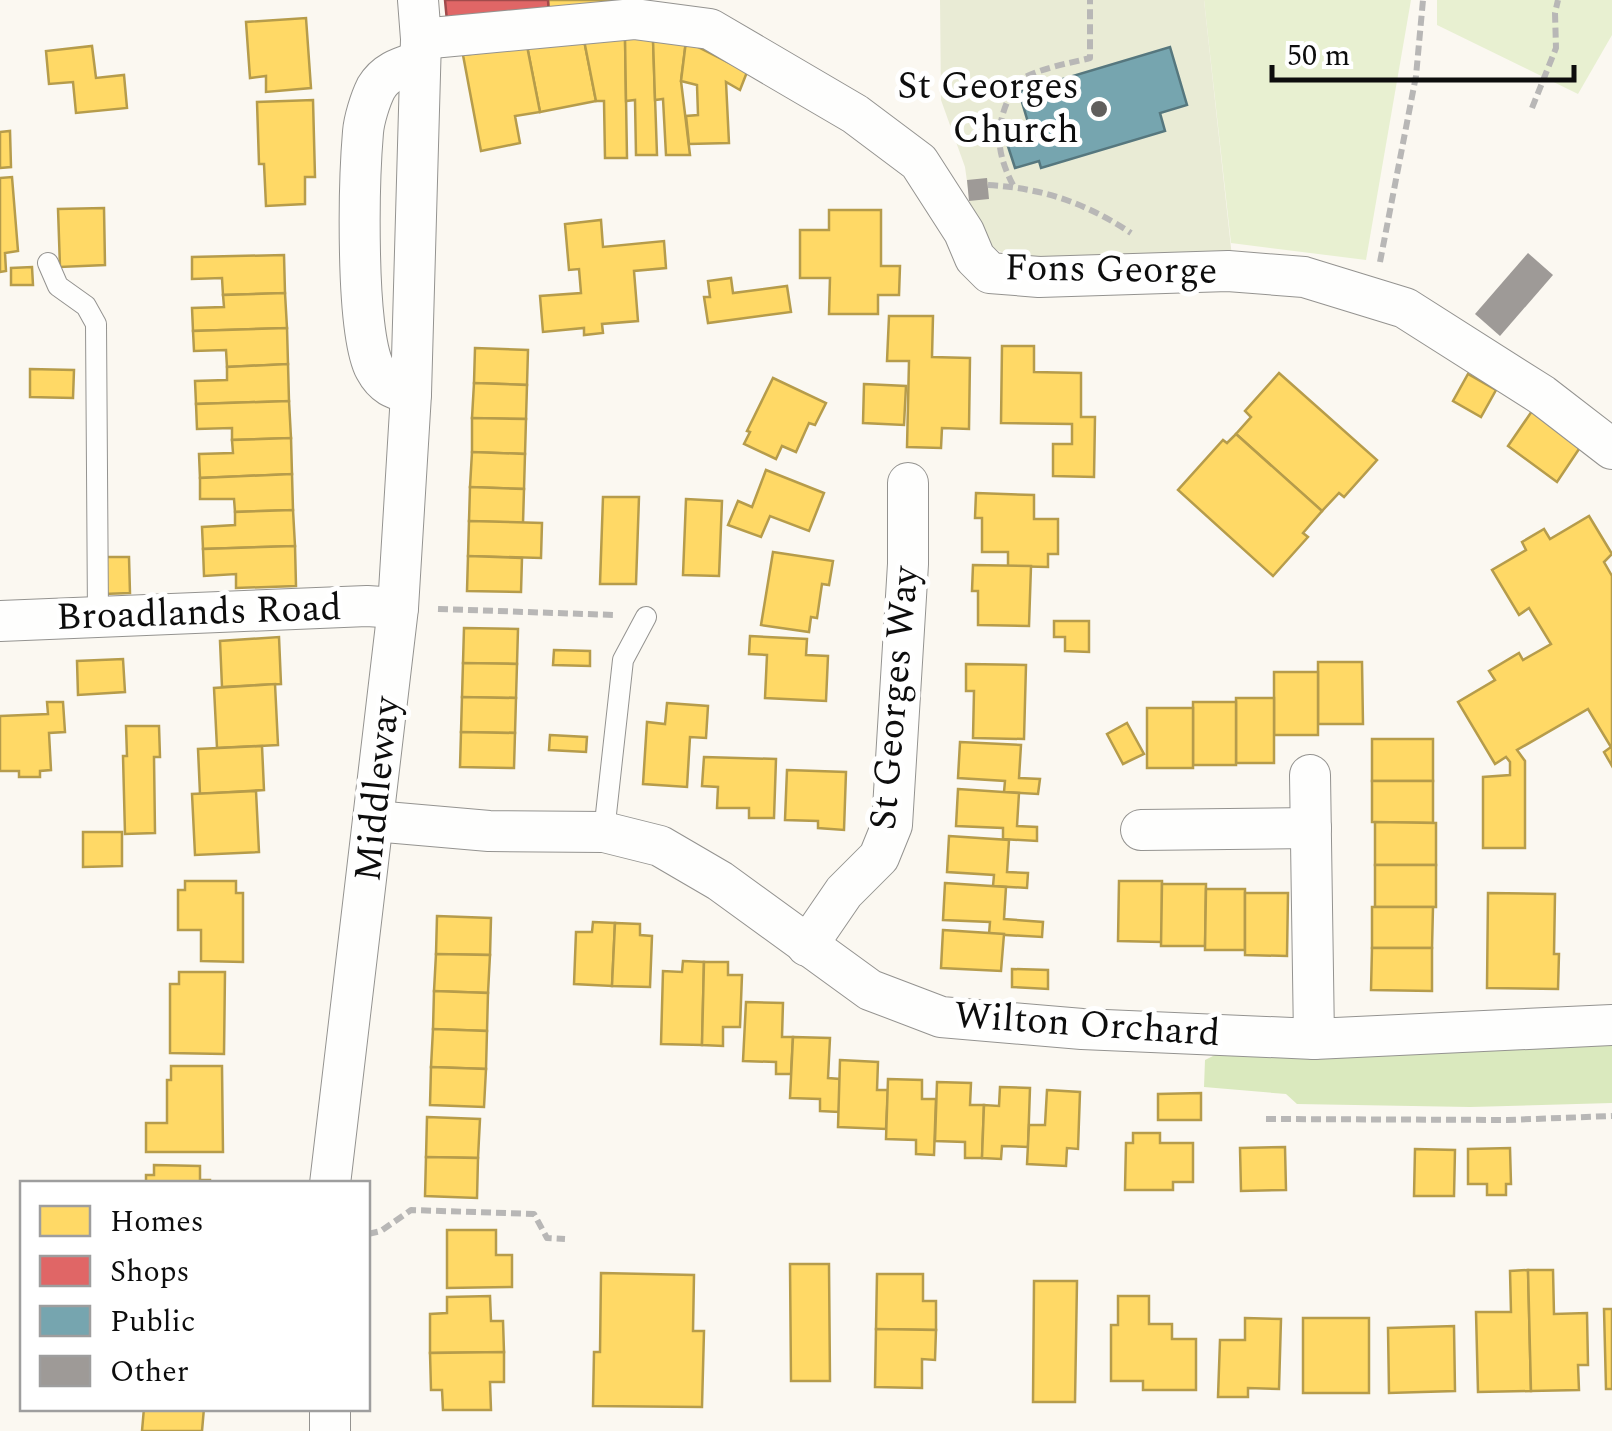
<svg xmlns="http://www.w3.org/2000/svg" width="1612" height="1431" font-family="Spectral,serif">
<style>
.green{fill:#e8f0d1}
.forest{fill:#dae9be}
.cemetery{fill:#e9ebd5}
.homes{fill:#ffd966;stroke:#b69c4b;stroke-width:2.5}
.shops{fill:#e06666;stroke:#a14b4b;stroke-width:2.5}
.public{fill:#76a5af;stroke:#56777e;stroke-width:2.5}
.building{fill:#9e9a97}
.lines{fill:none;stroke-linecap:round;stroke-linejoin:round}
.lane-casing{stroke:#949390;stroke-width:22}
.street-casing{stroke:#949390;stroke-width:42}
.path{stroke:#b8b7b6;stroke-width:6;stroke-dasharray:10 5;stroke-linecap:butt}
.lane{stroke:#fefefd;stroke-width:20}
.street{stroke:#fefefd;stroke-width:40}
.poi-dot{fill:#605f5d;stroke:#fff;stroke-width:4}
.labels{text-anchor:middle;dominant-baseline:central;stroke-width:10;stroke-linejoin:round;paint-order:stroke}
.poi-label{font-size:38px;fill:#0d0d0d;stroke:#fff;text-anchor:end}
.street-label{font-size:38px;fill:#0d0d0d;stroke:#fff}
</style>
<rect width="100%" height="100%" fill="#fbf8f1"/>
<!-- green -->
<g class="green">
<polygon points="1204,0 1411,0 1366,260 1231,243"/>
<polygon points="1437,0 1612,0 1612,35 1578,94 1437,25"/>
</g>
<!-- forest -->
<polygon class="forest" points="1612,1044 1612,1103 1470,1107 1297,1104 1286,1094 1204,1087 1205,1060 1221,1052"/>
<!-- cemetery -->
<polygon class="cemetery" points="940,0 1204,0 1232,257 1014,258 991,247 971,210 965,167 941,100"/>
<!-- homes -->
<g class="homes">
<polygon points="548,0 621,0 622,10 549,15"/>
<polygon points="306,18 311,88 266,92 266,76 250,78 246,22"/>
<polygon points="583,35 596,101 540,112 527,46"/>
<polygon points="583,35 625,37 627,158 605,158 604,101 596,101"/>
<polygon points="625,37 653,39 657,155 636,155 635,100 626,101"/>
<polygon points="653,39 686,41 681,81 690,155 666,155 663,99 655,100"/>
<polygon points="686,41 747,72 740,90 726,82 729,143 689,144 686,116 698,115 697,85 681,81"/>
<polygon points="92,46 96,78 124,75 127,108 76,113 73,82 49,84 46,51"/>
<polygon points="527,46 540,112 515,116 520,143 481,151 463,55"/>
<polygon points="313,100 315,177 305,177 305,204 266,206 264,164 259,164 257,102"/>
<polygon points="10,131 11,167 0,168 0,132"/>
<polygon points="12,177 18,251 5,253 6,271 0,272 0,178"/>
<polygon points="104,208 105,265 60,267 58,209"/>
<polygon points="829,210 881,210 881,266 900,266 899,295 878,295 878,314 829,314 830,278 800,278 800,230 829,230"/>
<polygon points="601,220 603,247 664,241 666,268 634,271 638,321 602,324 603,333 584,335 584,328 543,332 540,296 581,293 579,269 569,270 565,224"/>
<polygon points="284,255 285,293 223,295 222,278 192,279 192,257"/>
<polygon points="32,267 33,285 11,285 11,268"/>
<polygon points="731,278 733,293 787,286 791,312 708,323 704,297 710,297 708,281"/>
<polygon points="285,293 287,328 193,331 192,308 224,307 223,295"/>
<polygon points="889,316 933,316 932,357 970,358 969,429 942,428 941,448 907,447 909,361 887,361"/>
<polygon points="287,328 288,364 227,367 226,350 194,351 193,331"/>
<polygon points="1002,346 1034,346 1034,372 1081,373 1081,417 1095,417 1094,477 1053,476 1053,444 1072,444 1072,424 1001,423"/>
<polygon points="475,348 528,350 527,385 474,383"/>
<polygon points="288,364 289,401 196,404 195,381 227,380 227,367"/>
<polygon points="30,369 74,370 73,398 30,397"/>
<polygon points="1279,373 1377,460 1344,497 1339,493 1322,511 1236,434 1251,417 1245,411"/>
<polygon points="1468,374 1496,390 1481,417 1453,401"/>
<polygon points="773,378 826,403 815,425 809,423 796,452 782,446 776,459 744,444 750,432 747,431"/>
<polygon points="474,383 527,385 526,419 472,418"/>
<polygon points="864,384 906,386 904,425 863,423"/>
<polygon points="289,401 291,438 232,440 232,428 197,429 196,404"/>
<polygon points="1532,411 1581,446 1557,482 1508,446"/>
<polygon points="472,418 526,419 525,454 472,452"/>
<polygon points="1236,434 1322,511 1303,533 1308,537 1273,576 1178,490 1223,440 1227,443"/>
<polygon points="291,438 292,474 200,478 199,454 233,453 232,440"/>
<polygon points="472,452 525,454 524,489 470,487"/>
<polygon points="766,470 824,493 809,531 770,516 761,537 728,525 738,501 752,507"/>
<polygon points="292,474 293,510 235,512 234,499 200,499 200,478"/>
<polygon points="470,487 524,489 523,523 469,521"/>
<polygon points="976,493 1034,495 1034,519 1058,519 1058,554 1048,554 1048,567 1008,566 1008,552 982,552 982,518 975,518"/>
<polygon points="603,497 639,497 636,584 600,584"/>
<polygon points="686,499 722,501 719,576 683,575"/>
<polygon points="293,510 295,546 203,549 202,527 235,525 235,512"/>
<polygon points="1589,516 1612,554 1604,562 1612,576 1612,766 1604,752 1611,747 1588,709 1517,750 1525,761 1525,848 1483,848 1483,777 1510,775 1510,762 1506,757 1495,764 1458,702 1495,680 1489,671 1519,653 1523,660 1551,644 1529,608 1519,615 1492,570 1526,550 1522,542 1544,529 1550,539"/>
<polygon points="469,521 542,523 541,558 468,556"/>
<polygon points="295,546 296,586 236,588 236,574 204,576 203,549"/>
<polygon points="773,552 833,561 829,585 822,584 817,618 811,617 809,632 761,625"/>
<polygon points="468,556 522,558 521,592 467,591"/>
<polygon points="104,557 129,557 130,593 104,594"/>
<polygon points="973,565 1031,566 1029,626 978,625 978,591 972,591"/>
<polygon points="1054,621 1089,621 1089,652 1065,651 1065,637 1054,637"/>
<polygon points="464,628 518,629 517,664 463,663"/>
<polygon points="750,636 807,639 806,655 828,656 826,701 765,698 767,655 749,654"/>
<polygon points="279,637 281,684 222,687 220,641"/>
<polygon points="554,650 590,651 590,666 553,665"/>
<polygon points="123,659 125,692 78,695 77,661"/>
<polygon points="1318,662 1362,662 1363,724 1318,724"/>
<polygon points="463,663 517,664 516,698 462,697"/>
<polygon points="966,664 1026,665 1024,739 973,738 974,691 966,691"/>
<rect x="1274" y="672" width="44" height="63"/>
<polygon points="275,684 278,745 217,748 214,688"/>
<polygon points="462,697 516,698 515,733 461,732"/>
<rect x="1236" y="698" width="38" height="65"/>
<polygon points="47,702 63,702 65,732 49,733 51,770 40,771 40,777 19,777 19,771 0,771 0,716 48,714"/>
<rect x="1193" y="702" width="43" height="63"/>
<polygon points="667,703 708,706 706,738 690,737 687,787 643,784 647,722 665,724"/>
<rect x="1147" y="708" width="46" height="60"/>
<polygon points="1127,723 1144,754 1123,764 1107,734"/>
<polygon points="126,726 159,726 160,757 154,757 155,833 125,834 123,756 127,756"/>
<polygon points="461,732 515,733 514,768 460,767"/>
<polygon points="550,735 587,737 586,752 549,750"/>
<rect x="1372" y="739" width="61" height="42"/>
<polygon points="960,742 1021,745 1019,778 1040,779 1038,794 1004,792 1005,781 958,778"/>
<polygon points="262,746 264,790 200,794 198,749"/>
<polygon points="704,757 776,759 774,818 749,818 749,808 717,808 718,787 702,786"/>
<polygon points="787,770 846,772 844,830 818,828 818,821 785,820"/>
<polygon points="1372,781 1433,781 1433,823 1372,822"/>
<polygon points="958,789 1019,793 1017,826 1037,827 1037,841 1003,839 1003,828 956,826"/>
<polygon points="256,791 259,852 195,855 192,794"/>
<polygon points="1375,822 1436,823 1436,865 1375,865"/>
<polygon points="83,832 122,832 122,866 83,867"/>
<polygon points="949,836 1009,840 1007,872 1028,873 1027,888 993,886 994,875 947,872"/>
<rect x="1375" y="865" width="61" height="42"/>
<polygon points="185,881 236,881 236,893 243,893 243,962 201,961 201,930 178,930 178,890 185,890"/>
<polygon points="1119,881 1162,881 1162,942 1118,941"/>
<polygon points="945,883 1006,887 1004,919 1043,922 1042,937 989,934 990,922 943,920"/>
<polygon points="1162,884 1206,884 1205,946 1161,946"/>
<polygon points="1206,889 1245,889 1245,950 1205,950"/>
<polygon points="1245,893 1288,893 1287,956 1245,955"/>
<polygon points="1488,893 1555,894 1554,954 1559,954 1558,989 1487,988"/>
<polygon points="1372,907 1433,907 1432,948 1372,948"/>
<polygon points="437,916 491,918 490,955 436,954"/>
<polygon points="593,922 615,923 612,986 574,984 576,932 592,932"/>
<polygon points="615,923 640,924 640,935 652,936 650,987 612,986"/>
<polygon points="943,930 1004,934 1001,971 941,968"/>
<polygon points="1372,948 1432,948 1432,991 1371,990"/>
<polygon points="436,954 490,955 488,993 434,991"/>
<polygon points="683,961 704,962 702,1045 661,1044 663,971 682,972"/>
<polygon points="704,962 728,962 728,975 742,975 740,1027 723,1027 723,1046 702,1045"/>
<polygon points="1012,969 1048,970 1048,989 1012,987"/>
<polygon points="179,972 225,972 224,1054 170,1053 170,984 179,984"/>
<polygon points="434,991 488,993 487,1031 433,1029"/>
<polygon points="746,1002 783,1003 782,1037 793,1037 791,1074 776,1074 776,1062 743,1061"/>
<polygon points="433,1029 487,1031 486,1069 431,1067"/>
<polygon points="793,1037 830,1038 828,1078 840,1079 839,1112 820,1111 820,1099 790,1098"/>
<polygon points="840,1060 878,1062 877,1090 888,1090 886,1129 838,1127"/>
<polygon points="171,1066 222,1066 223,1152 146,1152 146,1123 167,1123 167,1080 171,1080"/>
<polygon points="431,1067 486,1069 484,1107 430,1105"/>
<polygon points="888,1079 922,1080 922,1099 936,1099 934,1155 916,1154 916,1140 886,1139"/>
<polygon points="937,1082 971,1083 970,1105 984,1105 982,1158 965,1158 965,1142 935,1141"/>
<polygon points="1000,1087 1030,1088 1028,1147 1002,1146 1001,1159 982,1158 984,1105 999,1106"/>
<polygon points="1047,1090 1080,1092 1078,1149 1067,1148 1066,1166 1027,1164 1029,1125 1045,1125"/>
<polygon points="1201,1093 1201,1120 1158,1120 1158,1094"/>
<polygon points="427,1117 480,1119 478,1158 426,1157"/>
<polygon points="1133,1133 1160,1133 1160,1143 1193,1143 1193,1182 1173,1182 1173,1190 1125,1190 1126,1143 1133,1143"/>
<polygon points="1285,1147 1286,1190 1241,1191 1240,1148"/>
<polygon points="1510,1148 1511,1184 1506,1184 1506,1195 1487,1195 1487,1184 1468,1184 1468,1149"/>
<polygon points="1415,1149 1455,1150 1454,1196 1414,1196"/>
<polygon points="426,1157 478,1158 477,1198 425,1196"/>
<polygon points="154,1165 200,1166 200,1180 210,1180 210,1184 146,1184 146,1175 154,1175"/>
<polygon points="447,1230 496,1230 496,1255 512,1255 512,1287 447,1288"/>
<polygon points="790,1264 829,1264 830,1381 791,1381"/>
<polygon points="1528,1270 1531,1391 1478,1392 1476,1312 1511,1312 1510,1271"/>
<polygon points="1528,1270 1553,1270 1554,1314 1587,1313 1588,1365 1578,1365 1579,1390 1531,1391"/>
<polygon points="601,1273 694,1275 693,1331 704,1331 702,1407 593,1406 594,1352 600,1352"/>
<polygon points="877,1274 923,1274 923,1301 936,1301 936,1330 876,1329"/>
<polygon points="1034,1281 1077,1281 1075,1402 1033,1402"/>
<polygon points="490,1296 491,1321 503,1321 504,1352 430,1353 430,1314 447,1313 447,1297"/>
<polygon points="1118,1296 1149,1296 1149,1324 1172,1324 1172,1339 1196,1339 1196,1390 1143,1390 1143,1381 1111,1381 1111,1325 1118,1325"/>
<polygon points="1604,1309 1612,1309 1612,1389 1606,1389"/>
<polygon points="1245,1318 1281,1319 1279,1389 1248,1388 1248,1397 1218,1397 1220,1340 1245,1340"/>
<rect x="1303" y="1318" width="66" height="75"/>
<polygon points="1454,1326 1455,1391 1389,1393 1388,1328"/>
<polygon points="876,1329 936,1330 935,1360 922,1359 922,1388 875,1387"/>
<polygon points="504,1352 504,1382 490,1382 491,1410 443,1410 442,1390 431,1390 430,1353"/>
<polygon points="144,1408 204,1408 202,1431 142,1431"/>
</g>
<!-- shops -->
<polygon class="shops" points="445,0 548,0 549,15 447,21"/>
<!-- public -->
<polygon class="public" points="1170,47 1187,105 1160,113 1165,131 1041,168 1039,161 1015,168 1005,137 1030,129 1019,92"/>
<!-- building -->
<g class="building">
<polygon points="987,178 989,199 969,201 967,180"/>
<polygon points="1528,253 1553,275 1500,336 1475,314"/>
</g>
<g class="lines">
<!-- lane casing -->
<g class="lane-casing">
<g id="lane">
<polyline points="48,263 58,286 86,306 96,324 98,617"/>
<polyline points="604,832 623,660 646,617"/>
</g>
</g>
<!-- street casing -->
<g class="street-casing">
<g id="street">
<polyline points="421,39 634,19 710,29 855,114 919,162 964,232 975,258 990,273 1039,277 1228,271 1304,277 1405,308 1542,395 1612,449"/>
<path d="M411,394C394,389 384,386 375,369C355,332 359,179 363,132C364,120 370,100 376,88C386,71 402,67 420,61"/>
<polyline points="0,621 367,606 398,608"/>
<polyline points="1310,775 1314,1039"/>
<polyline points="374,821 489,831 604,832 660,846 720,881 870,990 941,1017 1082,1029 1314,1039 1612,1025"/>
<polyline points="1141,830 1311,828"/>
<polyline points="807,946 844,892 879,857 892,825 908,564 908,483"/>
<polyline points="330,1184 398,608 411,394 421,39 418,0"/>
<polyline points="330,1431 330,1408"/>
</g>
</g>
<!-- path -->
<g class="path">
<polyline points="1532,108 1556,48 1555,13 1558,0"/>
<path d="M988,185C1042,188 1086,203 1131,233"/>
<path d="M1013,185C998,156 994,132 1008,100C1010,95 1011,90 1014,85C1028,70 1071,63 1090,58V0"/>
<polyline points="1380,262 1416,76 1423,0"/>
<polyline points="438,609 615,615"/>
<polyline points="1266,1119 1507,1120 1612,1116"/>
<polyline points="368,1234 381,1231 411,1210 534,1214 547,1238 565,1239"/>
</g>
<!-- lane -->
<use href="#lane" class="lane"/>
<!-- street -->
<use href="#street" class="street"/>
</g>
<!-- markers -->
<circle class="poi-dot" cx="1099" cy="109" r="10"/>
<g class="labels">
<!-- poi labels -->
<g class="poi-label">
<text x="1079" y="87">St Georges<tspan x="1079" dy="44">Church</tspan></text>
</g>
<!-- street labels -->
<g class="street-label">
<text transform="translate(1111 270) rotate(1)">Fons George</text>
<text transform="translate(199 613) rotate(-2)">Broadlands Road</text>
<text transform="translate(895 698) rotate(-85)">St Georges Way</text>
<text transform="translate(378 789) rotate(-84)">Middleway</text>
<text transform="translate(1087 1025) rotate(4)">Wilton Orchard</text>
</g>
</g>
<!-- legend -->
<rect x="20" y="1181" width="350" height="230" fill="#ffffff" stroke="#9e9e9e" stroke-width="2.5"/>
<rect x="40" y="1206" width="50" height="30" fill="#ffd966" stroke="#9e9e9e" stroke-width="2.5"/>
<text x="110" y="1231" font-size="30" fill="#0d0d0d">Homes</text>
<rect x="40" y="1256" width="50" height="30" fill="#e06666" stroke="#9e9e9e" stroke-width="2.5"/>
<text x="110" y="1281" font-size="30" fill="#0d0d0d">Shops</text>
<rect x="40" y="1306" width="50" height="30" fill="#76a5af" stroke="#9e9e9e" stroke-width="2.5"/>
<text x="110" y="1331" font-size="30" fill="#0d0d0d">Public</text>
<rect x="40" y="1356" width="50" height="30" fill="#9e9a97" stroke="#9e9e9e" stroke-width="2.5"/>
<text x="110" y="1381" font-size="30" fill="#0d0d0d">Other</text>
<!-- scale -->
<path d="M1272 65v15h302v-15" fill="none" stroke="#0d0d0d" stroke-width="5"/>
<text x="1287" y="65" font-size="30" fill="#0d0d0d" stroke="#ffffff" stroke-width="8" paint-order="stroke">50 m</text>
</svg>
